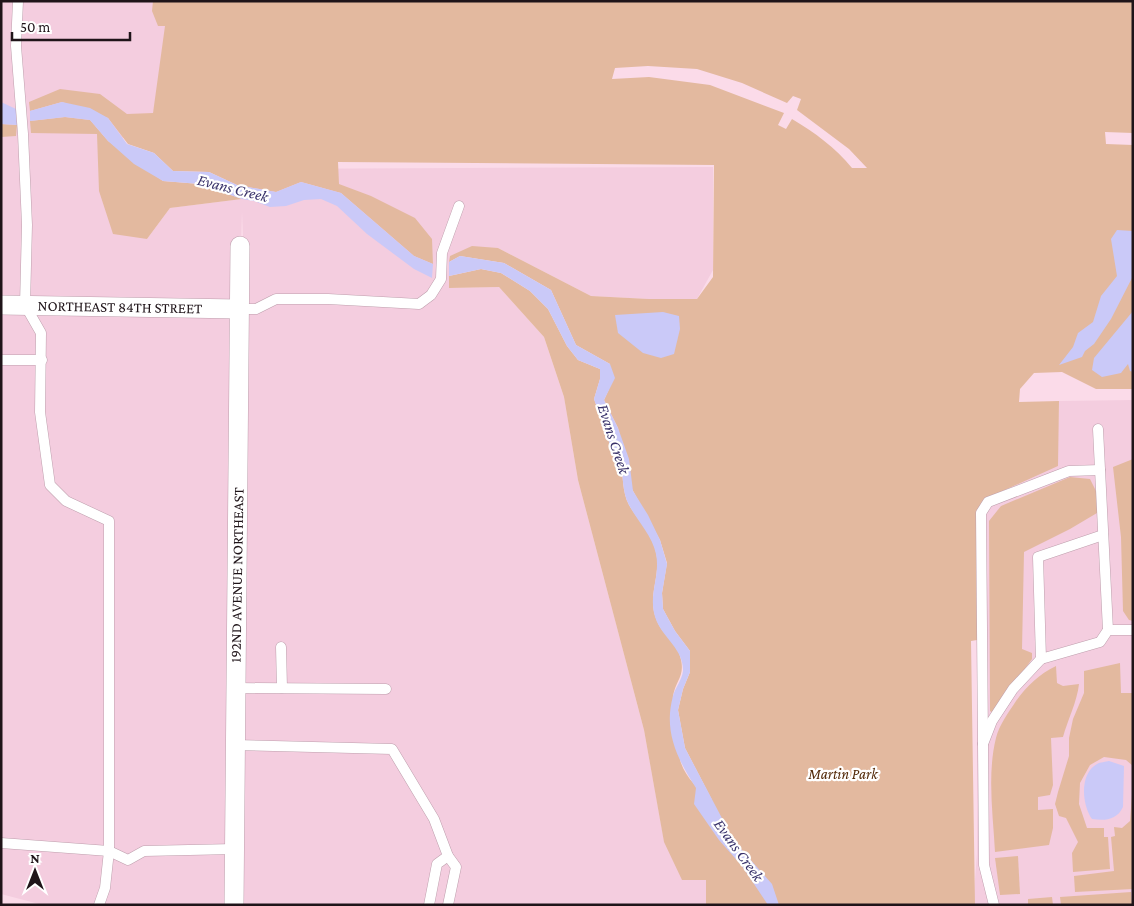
<svg xmlns="http://www.w3.org/2000/svg" width="1134" height="906" font-family="'Crimson Pro',serif">
<style>
.built{fill:#f4cddf;fill-rule:evenodd}
.green{fill:#e3b99f;fill-rule:evenodd}
.water{fill:#cac9f8}
.lines{fill:none;stroke-linecap:round;stroke-linejoin:round}
.service-casing{stroke:#be9fad;stroke-width:11}
.minor-casing{stroke:#be9fad;stroke-width:20}
.service{stroke:#fff;stroke-width:10}
.minor{stroke:#fff;stroke-width:19}
.labels{text-anchor:middle;dominant-baseline:central;stroke-width:4.5;stroke-linejoin:round;paint-order:stroke}
.street-label{font-size:15px;fill:#1f1419;stroke:#fff}
.park-label{font-size:15px;font-style:italic;fill:#522807;stroke:#fff}
.water-label{font-size:16px;font-style:italic;fill:#38316a;stroke:#fff}
</style>
<rect width="100%" height="100%" fill="#fbdbe9"/>
<!-- built -->
<g class="built">
<path d="M1,1H182L153,113L106,152L147,239L170,208L242,199L241,169L713,167V270L697,299H649L591,296L498,248L450,256L449,288L499,287L544,337L564,397L578,480L644,730L664,841L706,880V905H43L1,894ZM242,211L249,392L239,309Z"/>
<polygon points="1133,400 1133,905 973,905 977,854 977,640 947,495 1057,447 1059,401"/>
</g>
<!-- green -->
<g class="green">
<path d="M153,1H1133V133L1105,132L1106,144L1133,145V389H1096L1062,372L1034,373L1020,389L1019,402L1059,401L1058,466L985,499L977,513V640L971,641L975,905H706V880H682L664,842L644,730L578,480L564,397L544,337L499,287L449,288V276L481,269L501,273L530,291L548,309L567,346L578,360L600,369V379L594,399L614,455L621,460C623,474 622,492 629,505C639,522 655,537 657,558C659,581 647,598 657,621C662,634 677,643 680,656C686,676 676,679 673,696C672,700 679,757 681,763C686,778 700,791 712,800L685,748L678,710L683,689L690,672V651L675,631L663,609L662,593L667,563L660,540L632,489L618,428L604,400L609,389L610,364L576,345L551,290L504,263L460,256L449,262L450,256L472,246L498,248L591,296L649,299H697L713,277L714,165L338,162L339,184L371,196L415,218L432,239L433,264L414,256L341,193L301,182L276,192L237,185L209,172L173,171L154,153L128,144L108,118L62,102L30,111L29,102L60,89L100,94L127,114L153,113L165,26H158L152,11ZM648,66L697,69L742,83L787,103L793,96L801,99L797,110L849,149L867,168H852C835,147 815,133 792,119L786,129L778,125L784,113L710,85L649,77L612,79L615,68Z"/>
<polygon points="65,117 90,120 108,141 163,181 200,184 242,199 170,208 147,239 113,234 99,191 97,134 31,133 30,121"/>
<polygon points="1,124 17,125 16,136 1,137"/>
<polygon points="1133,459 1133,621 1129,620 1123,611 1121,537 1113,467"/>
<polygon points="1070,477 1090,479 1098,495 1097,513 1070,529 1024,552 1022,649 1032,653 1032,659 993,713 990,711 989,521 1001,506"/>
<polygon points="1120,663 1121,693 1133,693 1133,766 1126,760 1104,757 1090,765 1080,783 1079,804 1087,828 1104,828 1104,837 1108,837 1110,869 1073,872 1072,853 1078,842 1066,818 1059,816 1055,804 1058,792 1069,756 1069,738 1073,719 1084,693 1084,671"/>
<path d="M1056,666L1057,683L1063,686L1079,684C1077,702 1068,719 1063,737L1051,738L1053,785L1050,795L1038,797V810L1053,809V828L1049,845L995,852C993,815 987,774 996,738C999,725 1009,712 1016,701C1027,686 1039,674 1056,666Z"/>
<polygon points="1133,782 1133,889 1075,892 1074,876 1114,871 1111,837 1115,836 1114,827 1122,828 1130,821"/>
<polygon points="1018,856 1020,894 1000,895 995,858"/>
<polygon points="1131,892 1132,905 1061,905 1060,897"/>
<polygon points="1052,897 1053,905 1028,905 1028,899"/>
</g>
<!-- water -->
<g class="water">
<polygon points="1,102 16,109 17,125 1,124"/>
<polygon points="62,102 90,108 108,118 127,144 154,153 173,171 209,172 237,185 276,192 301,182 341,193 414,256 433,264 432,278 414,269 367,234 337,206 321,199 304,200 286,206 270,207 254,201 242,199 200,184 163,181 134,164 108,141 90,120 65,117 30,121 30,111"/>
<polygon points="1117,230 1133,231 1133,276 1111,319 1094,344 1085,351 1082,357 1059,365 1073,347 1078,333 1093,322 1101,296 1117,276 1111,239"/>
<path d="M460,256L504,263L551,290L576,345L610,364L615,378L604,400L618,428L629,459L633,491L648,515L660,540L667,564L662,593L663,609L675,631L690,651V672L683,689L678,710L685,748L734,841L772,884L779,905H768L742,866L719,840L694,804L696,788C678,760 663,732 673,696C675,688 682,680 683,671C684,651 665,639 657,622C646,597 661,578 656,554C652,535 638,522 629,505C622,492 623,474 621,460L614,456L594,399L600,379V369L578,360L567,346L548,309L530,291L501,273L481,269L449,276V262Z"/>
<polygon points="1133,311 1133,372 1130,371 1128,364 1121,373 1102,377 1092,370 1094,358"/>
<polygon points="663,312 679,316 680,329 674,354 661,358 643,353 618,333 615,315"/>
<path d="M1109,761L1124,766L1123,807C1117,820 1105,821 1092,819C1082,805 1079,774 1097,764C1100,762 1106,762 1109,761Z"/>
</g>
<g class="lines">
<!-- service casing -->
<g class="service-casing">
<g id="service">
<polyline points="18,1 16,46 23,134 27,225 25,305 41,333 40,412 50,485 66,501 109,521 109,851 105,888 99,905"/>
<polyline points="239,309 256,309 276,299 328,299 419,304 431,295 441,279 442,253 459,206"/>
<polyline points="1,360 42,360"/>
<polyline points="1098,429 1108,630 1133,630"/>
<polyline points="1103,535 1038,557 1041,659 1100,642 1108,630"/>
<polyline points="281,647 282,688"/>
<polyline points="236,688 386,689"/>
<polyline points="983,744 981,513 988,502 1069,471 1100,470"/>
<polyline points="234,745 392,749 434,819 448,856 456,867 448,905"/>
<polyline points="1,843 109,851 128,860 144,851 234,849"/>
<polyline points="429,905 437,864 448,856"/>
<polyline points="994,905 984,865 983,744 992,721 1013,689 1041,659"/>
</g>
</g>
<!-- minor casing -->
<g class="minor-casing">
<g id="minor">
<polyline points="1,305 239,309"/>
<polyline points="234,905 240,246"/>
</g>
</g>
<!-- service -->
<use href="#service" class="service"/>
<!-- minor -->
<use href="#minor" class="minor"/>
</g>
<g class="labels">
<!-- street labels -->
<g class="street-label">
<text transform="translate(120 307) rotate(1)">NORTHEAST 84TH STREET</text>
<text transform="translate(237 575) rotate(-89)">192ND AVENUE NORTHEAST</text>
</g>
<!-- park labels -->
<g class="park-label">
<text x="843" y="774">Martin Park</text>
</g>
<!-- water labels -->
<g class="water-label">
<text transform="translate(233 188) rotate(14)">Evans Creek</text>
<text transform="translate(614 439) rotate(72)">Evans Creek</text>
<text transform="translate(739 850) rotate(54)">Evans Creek</text>
</g>
</g>
<!-- border -->
<rect width="1134" height="906" fill="none" stroke="#1f1419" stroke-width="5"/>
<!-- north arrow -->
<g transform="translate(35 871)" stroke="#ffffff" stroke-width="4" paint-order="stroke">
<path d="M0-4L9 19L0 12L-9 19Z" fill="#1f1419"/>
<text y="-8" font-size="14" font-weight="bold" text-anchor="middle" fill="#1f1419">N</text>
</g>
<!-- scale -->
<path d="M12 32v8h118v-8" fill="none" stroke="#1f1419" stroke-width="2.5"/>
<text x="20" y="32" font-size="15" fill="#1f1419" stroke="#ffffff" stroke-width="4" paint-order="stroke">50 m</text>
</svg>
